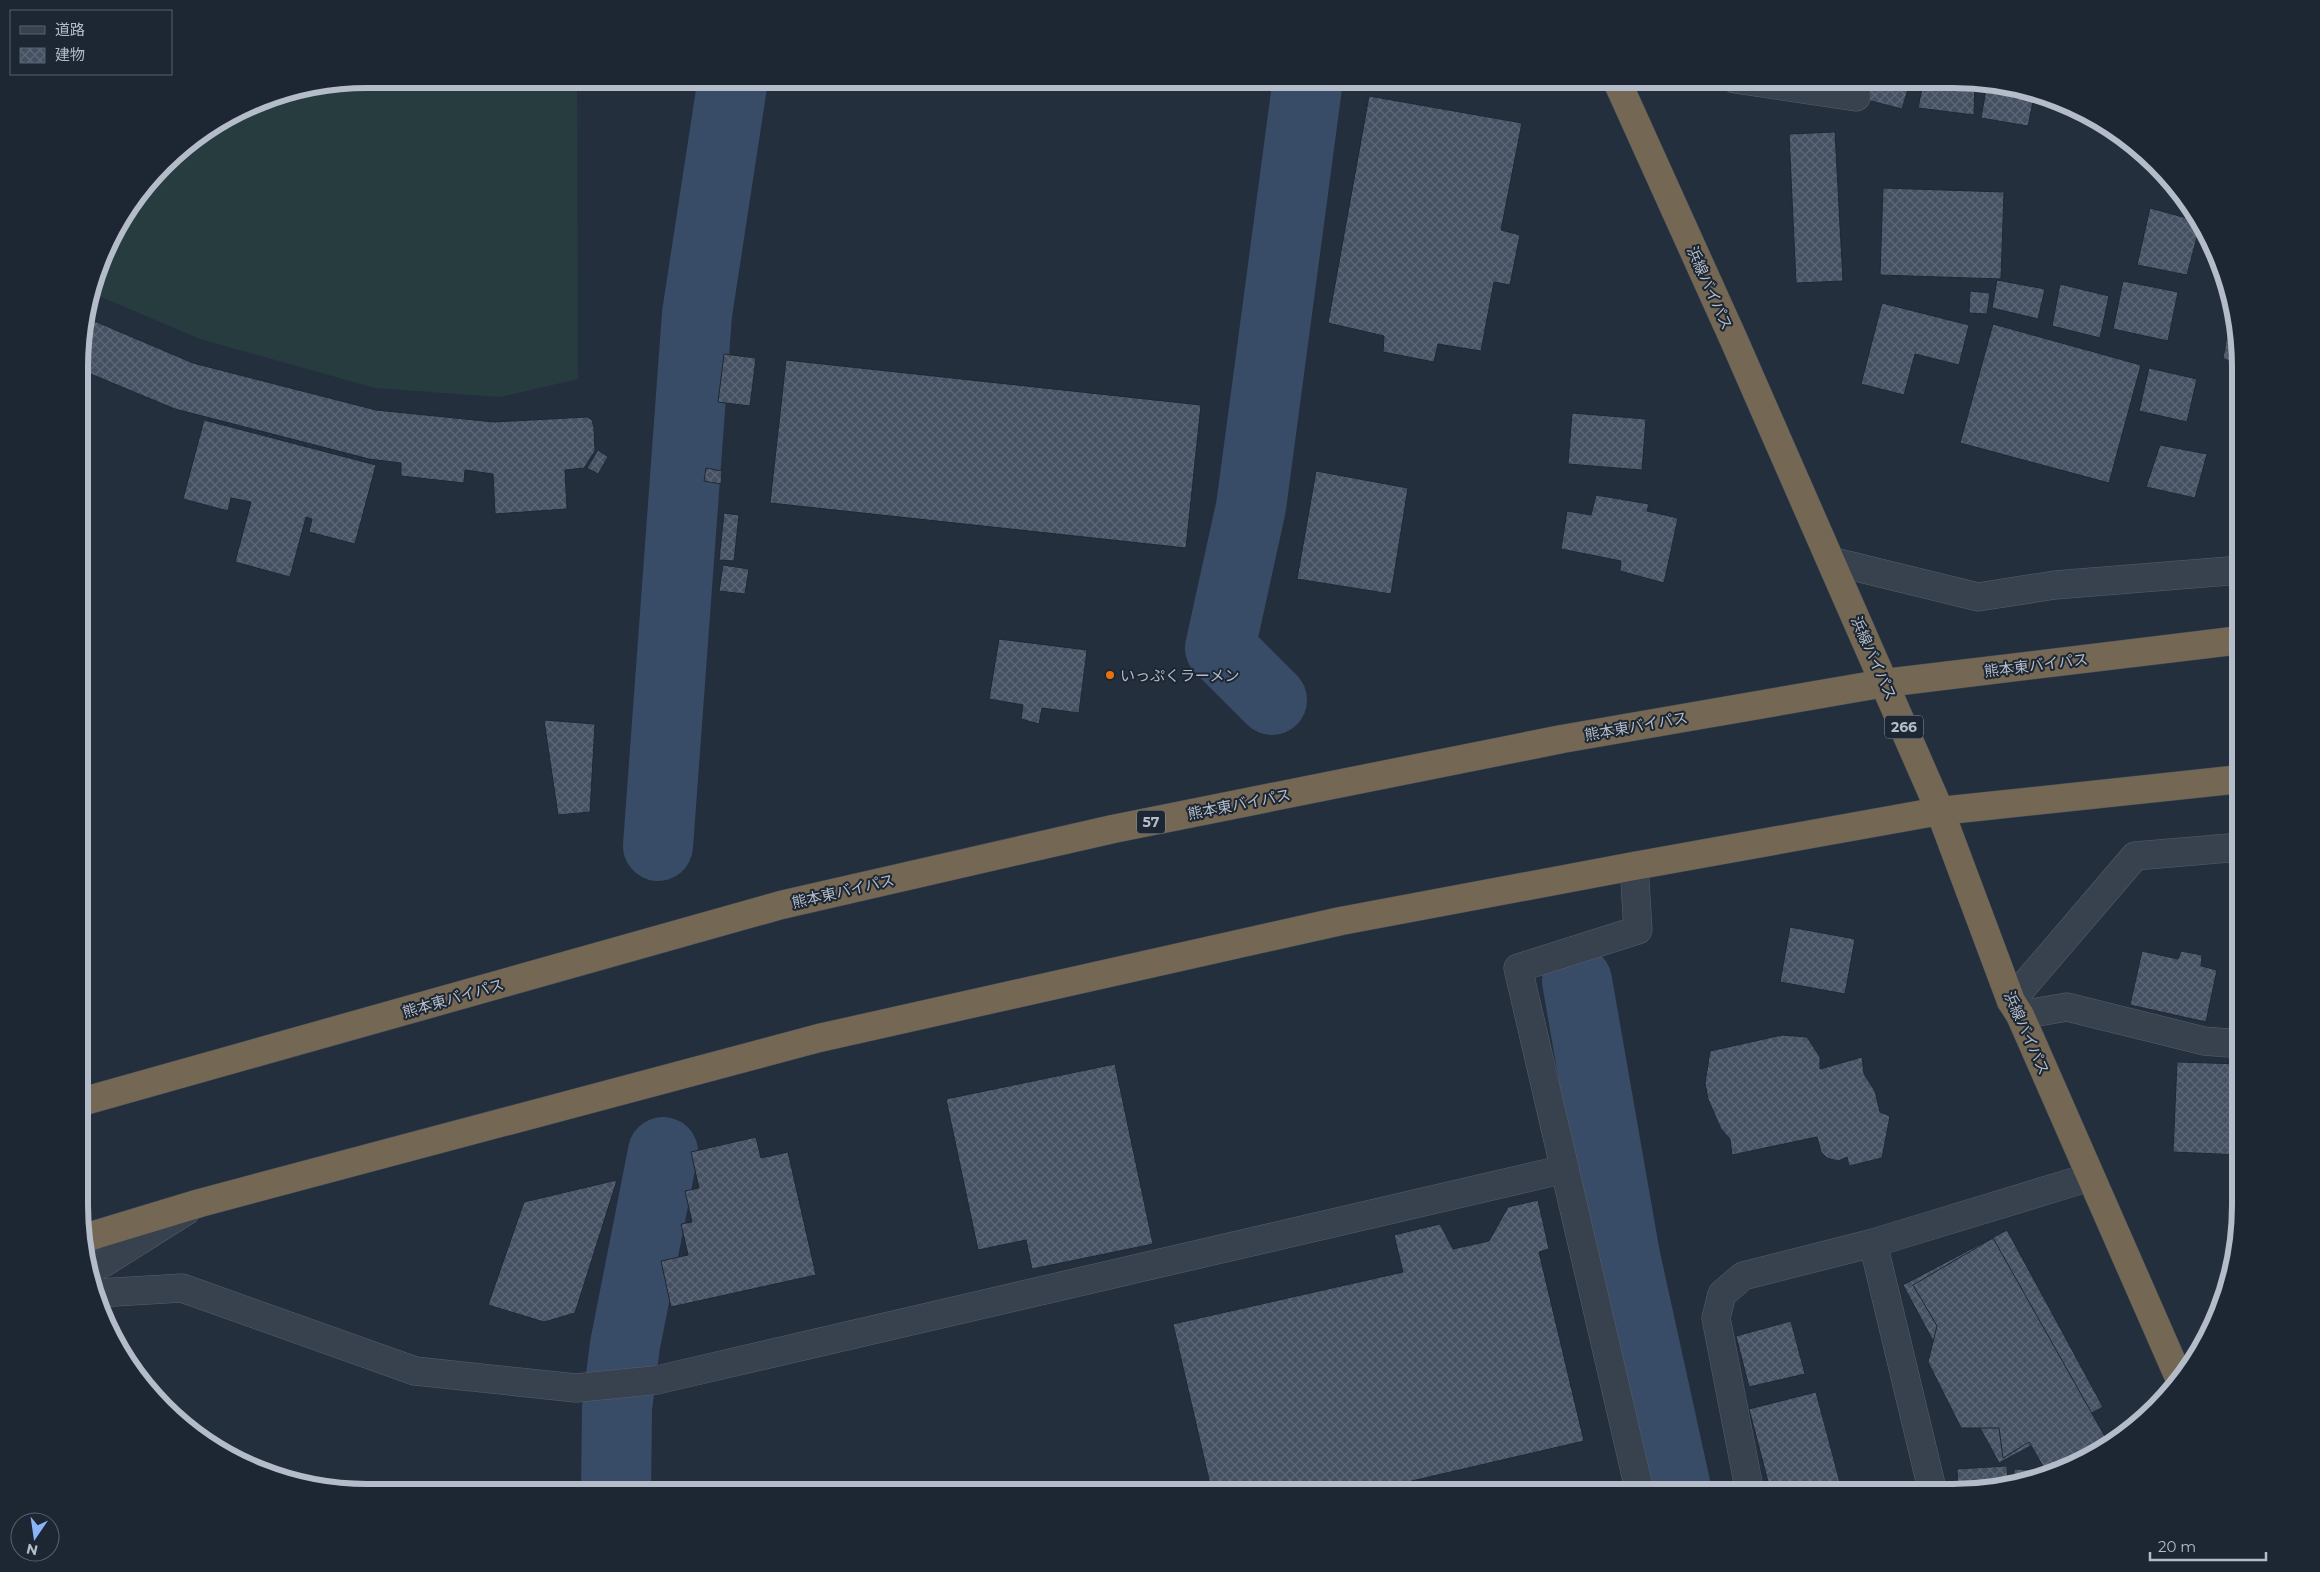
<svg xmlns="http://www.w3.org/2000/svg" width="2320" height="1572" font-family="Montserrat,'Noto Sans JP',sans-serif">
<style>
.garden{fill:#263c3f}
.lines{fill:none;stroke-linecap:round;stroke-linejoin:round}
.river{stroke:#394c67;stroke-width:70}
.building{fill:url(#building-cross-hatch);stroke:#1f2835}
.minor-casing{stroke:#565f6c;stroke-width:29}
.highway-casing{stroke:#434c59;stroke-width:29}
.minor{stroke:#38414e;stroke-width:28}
.highway{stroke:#746855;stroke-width:28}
.food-dot{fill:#e8710a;stroke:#1d2633;stroke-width:2}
.labels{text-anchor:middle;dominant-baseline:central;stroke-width:4;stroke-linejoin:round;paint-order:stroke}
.shield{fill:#1d2633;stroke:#878f9c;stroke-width:1}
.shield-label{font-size:14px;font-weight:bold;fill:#b4bcc9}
.street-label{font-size:15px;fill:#b4bcc9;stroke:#1d2633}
.poi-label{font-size:15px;fill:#b4bcc9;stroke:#1d2633;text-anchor:start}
.rim{fill:none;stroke:#b4bcc9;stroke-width:6}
</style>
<defs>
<pattern id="building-cross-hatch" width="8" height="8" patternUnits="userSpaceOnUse" patternTransform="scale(1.25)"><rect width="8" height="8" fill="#455162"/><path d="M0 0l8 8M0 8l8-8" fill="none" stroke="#5d6877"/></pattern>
</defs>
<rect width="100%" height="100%" fill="#242f3e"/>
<!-- garden -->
<polygon class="garden" points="367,79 577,79 578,379 500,397 375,388 200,339 92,293 109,239 177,150 257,101"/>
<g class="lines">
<!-- river -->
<g class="river">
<polyline points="1272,700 1220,648 1251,507 1308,79"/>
<polyline points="658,846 697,314 733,79"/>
<polyline points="1577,981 1625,1256 1677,1493"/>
<polyline points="616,1493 617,1408 625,1345 663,1152"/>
</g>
</g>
<!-- building -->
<g class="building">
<polygon points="1868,79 1911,79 1902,109 1867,100"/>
<polygon points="1924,79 1953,79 1975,82 1974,115 1918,108"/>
<polygon points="1987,84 2035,92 2028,126 1981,118"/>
<polygon points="1369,96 1522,123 1501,230 1520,235 1510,285 1494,282 1481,351 1438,344 1434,362 1383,352 1384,336 1328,323"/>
<polygon points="1835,132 1843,281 1796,283 1789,134"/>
<polygon points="1883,188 2004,192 2001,279 1880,275"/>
<polygon points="2150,208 2201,222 2187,275 2137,265"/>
<polygon points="1997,280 2045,289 2038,319 1992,308"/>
<polygon points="2123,281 2178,292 2168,341 2113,329"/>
<polygon points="2060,284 2109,296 2100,338 2052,326"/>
<polygon points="1970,291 1990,293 1987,314 1969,313"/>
<polygon points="1882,303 1969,325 1959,365 1915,354 1904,395 1861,384"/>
<polygon points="2231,312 2235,312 2241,348 2241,364 2223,359"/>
<polygon points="85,317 193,363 376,410 494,422 587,417 592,420 594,428 595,451 584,468 565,470 567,509 495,514 493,474 465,470 464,483 401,476 401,463 369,459 175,409 81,370 81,330"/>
<polygon points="1993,324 2141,365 2109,483 1960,443"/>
<polygon points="724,354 756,358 750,406 718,402"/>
<polygon points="786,360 1201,405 1186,548 770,503"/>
<polygon points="2149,368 2197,379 2187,422 2139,411"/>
<polygon points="1572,413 1646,419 1642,470 1568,464"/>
<polygon points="204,420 376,465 355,544 309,532 312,519 306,517 290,577 235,562 251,502 231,498 228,511 183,499"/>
<polygon points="2160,445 2207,454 2195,498 2146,487"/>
<polygon points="598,450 608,457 598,474 587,468"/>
<polygon points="706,468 722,471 721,484 704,481"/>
<polygon points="1316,471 1408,488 1391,594 1297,579"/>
<polygon points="1596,495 1649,504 1647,511 1678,518 1664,583 1620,571 1621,561 1561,549 1567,511 1591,515"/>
<polygon points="724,513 739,515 734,561 719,560"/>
<polygon points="723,565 749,569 745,594 719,591"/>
<polygon points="999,639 1087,650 1079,713 1042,708 1039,724 1021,719 1023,705 989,699"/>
<polygon points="544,720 595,724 590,812 558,815"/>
<polygon points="1790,927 1855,939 1845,994 1780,982"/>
<polygon points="2142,951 2178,959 2181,951 2202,955 2201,966 2217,970 2206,1022 2130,1005"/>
<polygon points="1782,1035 1807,1037 1820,1057 1820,1069 1862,1057 1864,1074 1875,1091 1880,1112 1890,1116 1882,1158 1849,1166 1847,1157 1838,1161 1827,1158 1821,1152 1817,1137 1732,1155 1730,1139 1721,1129 1708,1099 1705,1083 1710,1051"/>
<polygon points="2177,1062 2241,1064 2241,1155 2173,1152"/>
<polygon points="1115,1064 1153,1244 1032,1269 1026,1240 978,1250 946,1099"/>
<polygon points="756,1137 761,1158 788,1152 816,1275 671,1307 661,1261 688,1255 681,1224 692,1222 685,1191 699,1188 691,1152"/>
<polygon points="617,1180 575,1313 544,1322 488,1305 524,1202"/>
<polygon points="1538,1200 1549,1249 1539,1252 1584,1441 1360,1493 1212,1493 1173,1324 1403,1272 1394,1235 1440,1224 1453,1249 1489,1241 1508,1207"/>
<polygon points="2007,1230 2103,1407 1999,1463 1903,1285"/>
<polygon points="1993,1238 2108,1442 2048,1475 2029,1442 2003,1458 1999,1428 1961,1428 1928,1362 1937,1326 1913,1285"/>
<polygon points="1791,1321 1805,1374 1749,1387 1736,1336"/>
<polygon points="1816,1392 1842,1490 1833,1493 1771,1493 1749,1409"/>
<polygon points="2007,1466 2008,1487 1972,1493 1958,1493 1957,1469"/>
<polygon points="2014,1469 2057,1471 2028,1483 2013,1486"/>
</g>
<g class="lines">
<!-- minor casing -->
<g class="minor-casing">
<g id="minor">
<polyline points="1735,79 1856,97 1855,79"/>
<polyline points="1831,561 1978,597 2055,585 2241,570"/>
<polyline points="1634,866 1638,930 1518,968 1640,1493"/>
<polyline points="2011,1001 2135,856 2241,847"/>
<polyline points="2020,1015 2067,1007 2204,1041 2241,1044"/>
<polyline points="1873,1243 1933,1493"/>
<polyline points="90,1269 105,1262 186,1211"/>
<polyline points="98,1293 182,1288 415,1371 576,1388 657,1380 1565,1169"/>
<polyline points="1750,1493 1716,1318 1722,1294 1743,1276 1873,1243 2090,1177"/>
</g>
</g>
<!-- highway casing -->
<g class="highway-casing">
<g id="highway">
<polyline points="1616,79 1733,338 1940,811 2011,1001 2020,1015 2180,1380"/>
<polyline points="81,1102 781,905 1113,829 1562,739 1885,683 2241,640"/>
<polyline points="81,1239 200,1203 819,1038 1341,921 1634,866 1940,811 2241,779"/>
</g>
</g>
<!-- minor -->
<use href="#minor" class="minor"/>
<!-- highway -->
<use href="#highway" class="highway"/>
</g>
<!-- markers -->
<circle class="food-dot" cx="1110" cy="675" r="5"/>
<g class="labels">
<!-- shield labels -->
<g class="shield">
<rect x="1885" y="715.5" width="38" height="23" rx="4"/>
<rect x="1137" y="810.5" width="28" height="23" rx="4"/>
</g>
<g class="shield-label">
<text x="1904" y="727">266</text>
<text x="1151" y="822">57</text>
</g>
<!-- street labels -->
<g class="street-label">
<text transform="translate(1710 288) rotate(66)">浜線バイパス</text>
<text transform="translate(1874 658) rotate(66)">浜線バイパス</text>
<text transform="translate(2036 665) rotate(-7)">熊本東バイパス</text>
<text transform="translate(1636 726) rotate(-10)">熊本東バイパス</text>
<text transform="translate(1239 804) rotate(-11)">熊本東バイパス</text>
<text transform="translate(843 891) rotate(-13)">熊本東バイパス</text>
<text transform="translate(453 998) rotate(-16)">熊本東バイパス</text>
<text transform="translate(2027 1033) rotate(66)">浜線バイパス</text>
</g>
<!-- poi labels -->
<g class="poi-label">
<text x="1120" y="675">いっぷくラーメン</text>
</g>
</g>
<!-- crop -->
<path d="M0 0H2320V1572H0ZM367 88H1953A279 279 0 0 1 2232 367V1205A279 279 0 0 1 1953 1484H367A279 279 0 0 1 88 1205V367A279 279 0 0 1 367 88Z" fill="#1d2633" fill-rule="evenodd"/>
<path class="rim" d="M367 88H1953A279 279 0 0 1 2232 367V1205A279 279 0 0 1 1953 1484H367A279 279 0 0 1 88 1205V367A279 279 0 0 1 367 88Z"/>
<!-- legend -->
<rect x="10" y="10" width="162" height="65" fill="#1d2633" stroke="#59626f"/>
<rect x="20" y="26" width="25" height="8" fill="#38414e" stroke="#59626f"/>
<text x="55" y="35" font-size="15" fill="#b4bcc9">道路</text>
<rect x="20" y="48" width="25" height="15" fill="url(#building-cross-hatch)" stroke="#59626f"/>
<text x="55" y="60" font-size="15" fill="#b4bcc9">建物</text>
<!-- north arrow -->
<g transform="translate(35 1537) rotate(193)"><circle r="24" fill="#1d2633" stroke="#59626f"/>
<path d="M0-4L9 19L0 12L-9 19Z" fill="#8ab4f8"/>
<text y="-8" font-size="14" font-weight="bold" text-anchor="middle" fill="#b4bcc9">N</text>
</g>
<!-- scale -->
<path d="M2150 1552v8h116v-8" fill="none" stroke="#b4bcc9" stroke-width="2.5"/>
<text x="2158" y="1552" font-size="15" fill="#b4bcc9" stroke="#1d2633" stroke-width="4" paint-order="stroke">20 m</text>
</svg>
